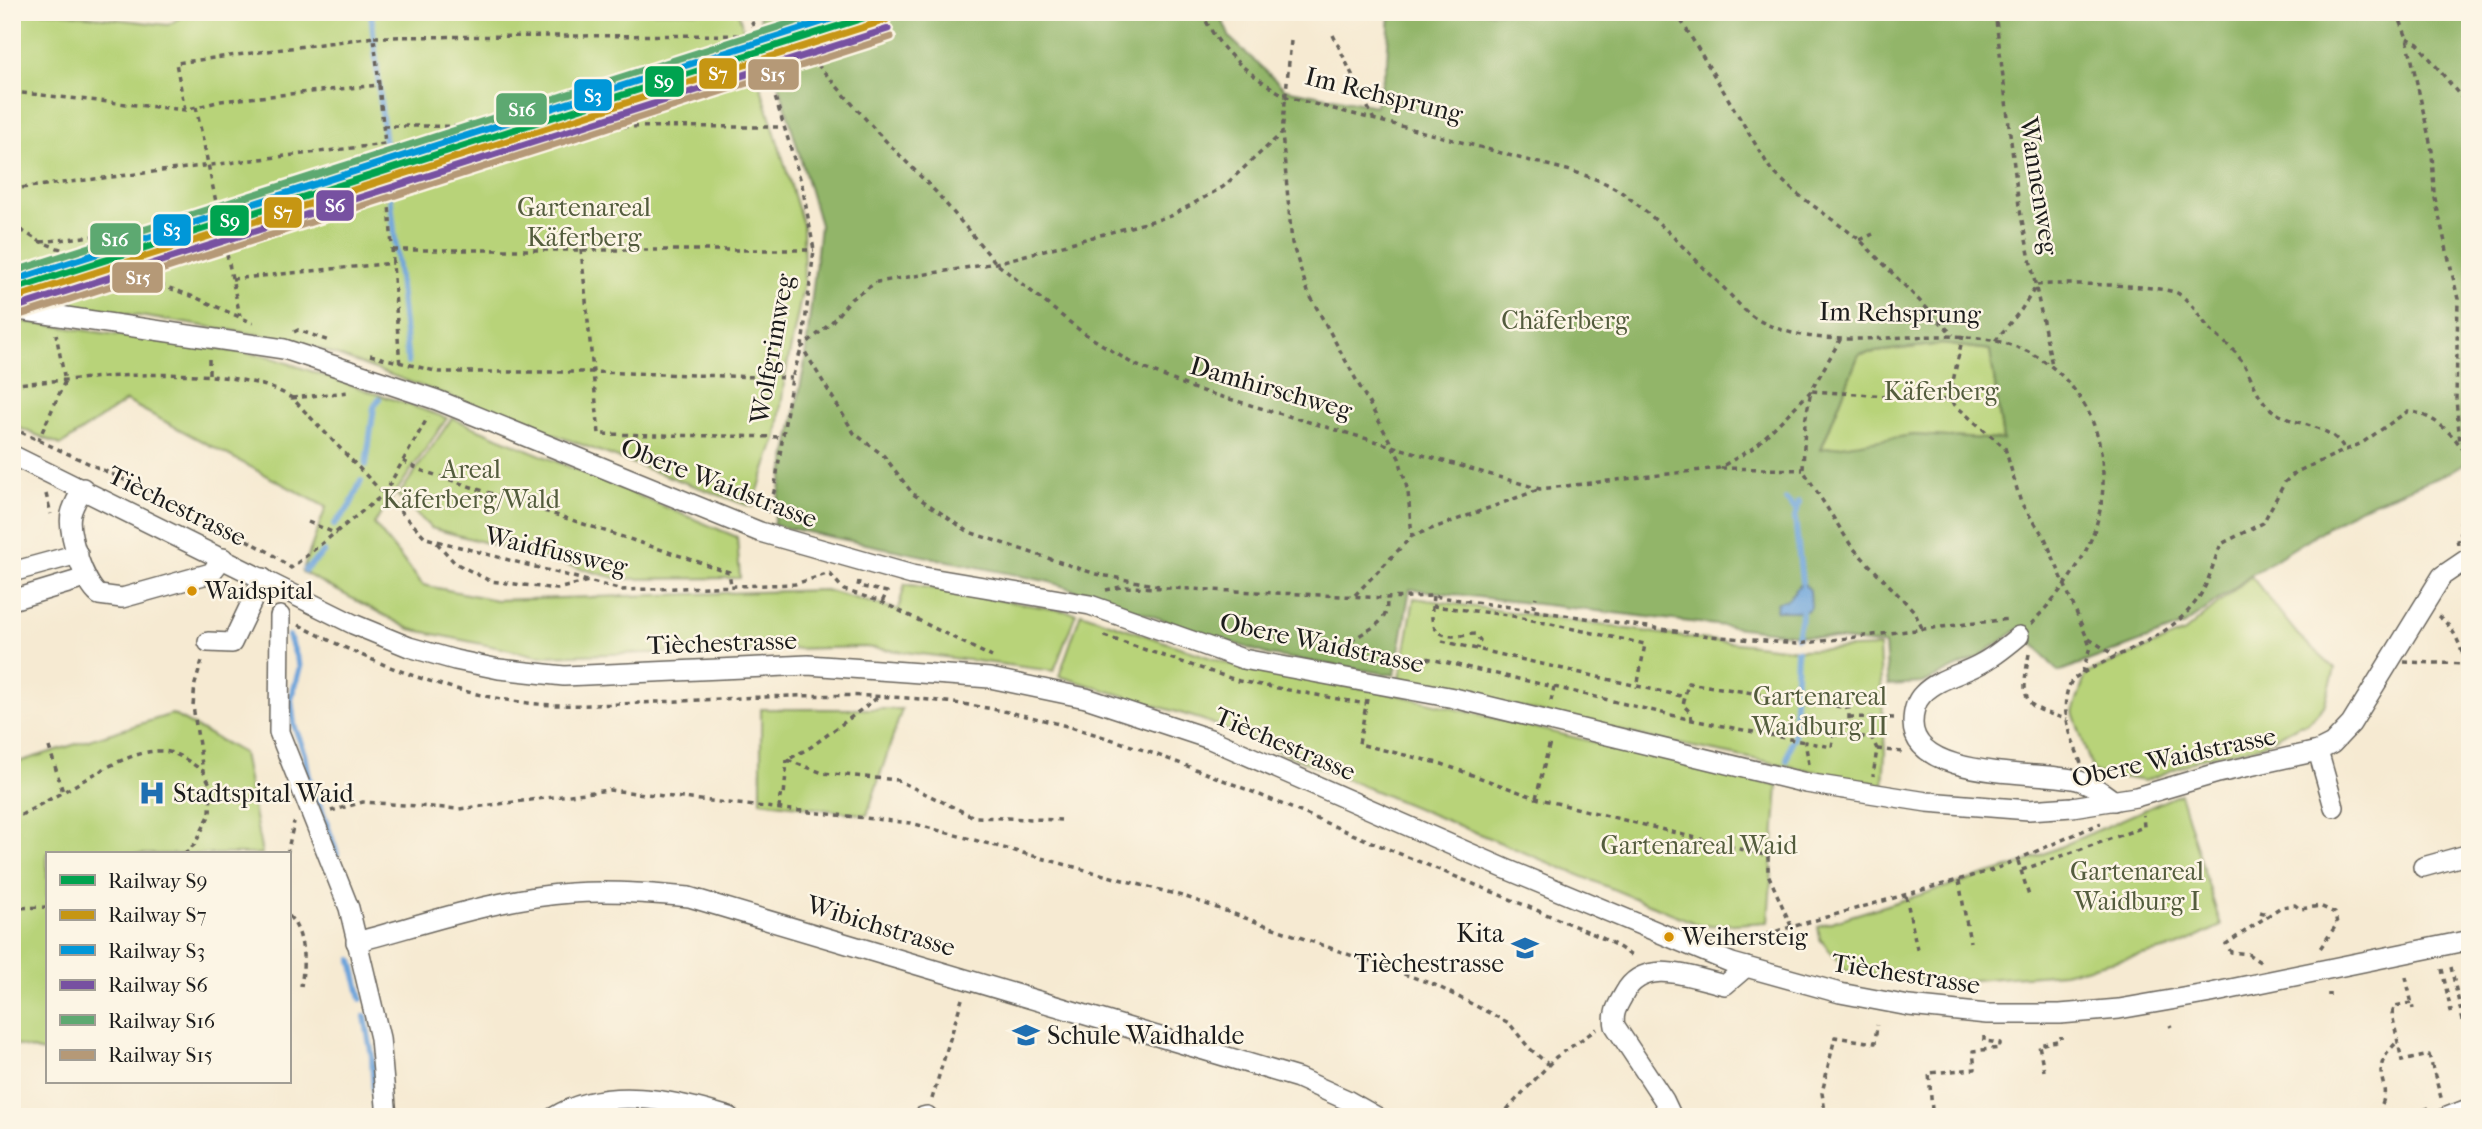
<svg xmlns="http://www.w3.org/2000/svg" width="2482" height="1129" font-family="'IM FELL French Canon',serif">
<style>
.green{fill:#b8d379;stroke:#6a784a;stroke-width:2}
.forest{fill:#92b569;stroke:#576842;stroke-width:2;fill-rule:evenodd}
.water{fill:#6ba3da;stroke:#44607b;stroke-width:2}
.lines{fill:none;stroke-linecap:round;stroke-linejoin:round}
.stream{stroke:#6ba3da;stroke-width:6}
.minor-casing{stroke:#68645c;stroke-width:22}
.path{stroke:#68645c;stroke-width:3.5;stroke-dasharray:5 5;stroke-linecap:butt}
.minor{stroke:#fff;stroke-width:19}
.path-bridge{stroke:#68645c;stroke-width:3.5;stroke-dasharray:5 5;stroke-linecap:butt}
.rail-1-casing{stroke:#fcf5e5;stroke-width:12}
.rail-2-casing{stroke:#fcf5e5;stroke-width:12}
.rail-3-casing{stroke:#fcf5e5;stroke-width:12}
.rail-4-casing{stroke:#fcf5e5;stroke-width:12}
.rail-5-casing{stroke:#fcf5e5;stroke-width:12}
.rail-6-casing{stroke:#fcf5e5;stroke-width:12}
.rail-1{stroke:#00a34f;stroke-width:7}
.rail-2{stroke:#c69613;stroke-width:7}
.rail-3{stroke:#0097d8;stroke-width:7}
.rail-4{stroke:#7751a1;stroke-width:7}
.rail-5{stroke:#5da971;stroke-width:7}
.rail-6{stroke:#b59977;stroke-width:7}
.bus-dot{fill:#d69104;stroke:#fcf5e5;stroke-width:2.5}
.labels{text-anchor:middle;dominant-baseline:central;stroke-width:5;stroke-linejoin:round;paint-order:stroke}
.bus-label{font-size:24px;fill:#1c1c1c;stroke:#fcf5e5;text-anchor:start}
.street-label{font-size:26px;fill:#1c1c1c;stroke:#fcf5e5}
.park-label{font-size:26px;fill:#535c3d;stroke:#fcf5e5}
.poi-label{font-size:26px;fill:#1c1c1c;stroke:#fcf5e5;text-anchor:start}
.line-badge{stroke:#fcf5e5;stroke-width:2.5}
.badge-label{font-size:19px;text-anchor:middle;font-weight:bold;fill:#fff}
</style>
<rect width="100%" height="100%" fill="#fcf5e5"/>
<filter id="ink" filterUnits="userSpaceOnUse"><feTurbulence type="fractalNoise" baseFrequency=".0143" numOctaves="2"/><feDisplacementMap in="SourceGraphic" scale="14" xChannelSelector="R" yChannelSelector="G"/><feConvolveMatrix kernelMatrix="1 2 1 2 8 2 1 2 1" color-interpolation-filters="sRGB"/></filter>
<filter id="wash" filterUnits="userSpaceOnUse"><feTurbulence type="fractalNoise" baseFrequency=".00686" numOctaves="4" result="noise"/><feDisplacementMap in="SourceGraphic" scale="28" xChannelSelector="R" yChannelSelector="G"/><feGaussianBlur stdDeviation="1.57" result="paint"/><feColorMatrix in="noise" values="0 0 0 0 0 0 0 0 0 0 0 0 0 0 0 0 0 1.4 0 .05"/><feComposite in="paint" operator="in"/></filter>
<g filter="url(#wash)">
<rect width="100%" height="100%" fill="#f6ead2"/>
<!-- green -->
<g class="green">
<polygon points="12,12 52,12 168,25 190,12 738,12 803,225 804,283 785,376 777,436 752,507 298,341 12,296"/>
<polygon points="12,320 267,356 447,418 374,524 423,585 496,600 825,590 898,610 905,584 1076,613 1054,671 865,647 538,656 410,629 302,572 326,507 126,401 61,445 12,425"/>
<polygon points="1942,344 1990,350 2003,440 1913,435 1821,450 1859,354"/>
<polygon points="452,418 737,537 740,578 619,579 431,528 398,496"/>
<polygon points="2251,576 2298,635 2335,669 2324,706 2307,724 2299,725 2260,746 2205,757 2145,781 2093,772 2073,712 2086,674 2185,632"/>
<polygon points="1414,598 1690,638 1801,650 1879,647 1885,754 1883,785 1659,740 1400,679"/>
<polygon points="1081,613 1240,668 1385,692 1778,786 1768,922 1702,926 1203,720 1059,676"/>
<polygon points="761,709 902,709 867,815 761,801"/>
<polygon points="172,714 243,753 262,854 47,854 47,1053 12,1044 12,764"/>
<polygon points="2180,794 2221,926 2177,947 2063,973 1974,980 1898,978 1846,971 1820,939 1818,926 2021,864"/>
</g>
<!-- forest -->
<path class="forest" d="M758,12H1219L1230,38L1285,89L1376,106L1387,62L1390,12H2466L2470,29V460L2450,472L2357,509L2254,573L2185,625L2058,672L2020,628L1977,658L1923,683L1888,685L1885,645L1410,589L1395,675L1269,655L1050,582L773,525L804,368L820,225ZM1942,344L1990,350L2003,440L1913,435L1821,449L1859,354Z"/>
<!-- water -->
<polygon class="water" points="1802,582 1810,590 1811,607 1806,611 1776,611 1777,603 1788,599"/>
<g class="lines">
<!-- stream -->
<g class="stream">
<polyline points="371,12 408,363"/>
<polyline points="366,465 374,407 379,399"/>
<polyline points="1786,500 1796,510"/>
<polyline points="1799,502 1795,518 1802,582"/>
<polyline points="334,525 350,506 361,481"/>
<polyline points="305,570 324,552"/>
<polyline points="289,636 300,667 291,699 294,725 305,754 312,794 321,807 337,854"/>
<polyline points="1797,637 1802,611"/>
<polyline points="1795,700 1797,651"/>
<polyline points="1794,738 1795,704"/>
<polyline points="1787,760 1791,742"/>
<polyline points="352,960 361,999"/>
<polyline points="365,1016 372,1056 375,1117"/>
</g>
</g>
</g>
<g filter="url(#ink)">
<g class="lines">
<!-- minor casing -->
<g class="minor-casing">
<g id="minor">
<polyline points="12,309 284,349 437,400 760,532 912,575 1090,605 1243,659 1454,698 1806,783 1927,802 2029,810 2072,807 2136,797 2218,773 2318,751 2332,744 2351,724 2442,576 2470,557"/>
<polyline points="12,455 353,624 409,647 455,660 499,669 564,676 808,665 990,678 1086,698 1210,739 1506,869 1732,963 1840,993 1909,1006 1987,1014 2060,1014 2119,1009 2211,993 2470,940"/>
<path d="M83,488C79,496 73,505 71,514C67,533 84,583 99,595L122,598L211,573L223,558"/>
<polyline points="12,572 78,554"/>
<polyline points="12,600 85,578"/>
<polyline points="280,616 279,732 349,908 380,1038 387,1117"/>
<path d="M2019,636C2007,646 1994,657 1980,664C1962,674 1937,679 1923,694C1915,702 1913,712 1913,723C1913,779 2034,771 2072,779C2089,782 2101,791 2114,801"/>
<polyline points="208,642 232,643 263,578"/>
<polyline points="2318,751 2334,807"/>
<polyline points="2423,867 2470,854"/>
<path d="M356,942C427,923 498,898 571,893C610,890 649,893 689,897L1298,1078L1347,1100L1377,1117"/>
<path d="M554,1117C605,1085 675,1100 729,1117"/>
<polyline points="923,1117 927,1116"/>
<path d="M1672,1117L1664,1100L1615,1026C1612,1013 1618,1005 1624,994C1644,956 1692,978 1725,985L1746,967"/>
<polyline points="2447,1117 2470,1108"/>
</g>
</g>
<!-- path -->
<g class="path">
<polyline points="749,12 802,185 814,250 802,347 792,378 774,492 766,514"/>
<polyline points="771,12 878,133 936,192 996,263 1082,332 1133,364 1195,389 1540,489 1719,468 1755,447 1811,391 1840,340"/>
<path d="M1202,12C1219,53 1250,75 1287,97C1364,117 1442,136 1519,158C1549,166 1595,174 1621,192C1658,218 1689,254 1721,285C1732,296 1745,313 1758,320C1855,372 1992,290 2071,386C2088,406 2096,426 2101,452C2112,525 2078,574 2031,624"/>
<polyline points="1676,12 1771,170 1796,193 1860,240 1953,335"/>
<polyline points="1995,12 2019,206 2052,365"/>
<polyline points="2397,12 2407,38 2432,151 2434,194 2458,299 2456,399 2460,443"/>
<polyline points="1333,35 1374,120"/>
<polyline points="374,37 755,35"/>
<polyline points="2407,38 2418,44 2470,108"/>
<polyline points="1291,41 1282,133 1292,243 1308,292 1399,458 1408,492 1412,536"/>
<polyline points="379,85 385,144"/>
<polyline points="12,92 185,110 221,101 379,85 374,37 176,63 185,110"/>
<polyline points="196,107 240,316"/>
<polyline points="383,126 783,127"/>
<polyline points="12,189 385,144 400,367"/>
<polyline points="12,225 41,242 197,298 253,323"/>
<polyline points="1860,240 1873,234"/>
<polyline points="41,242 389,202"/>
<polyline points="581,249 599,434 782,437"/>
<polyline points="393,250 814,250"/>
<polyline points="232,279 393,263"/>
<polyline points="294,332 298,330 329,341"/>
<polyline points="1963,335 1949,400 2005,448 2021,503 2045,538 2087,638 2090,647 2082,674"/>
<path d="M1995,341L2021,310L2037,285C2055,282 2167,285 2179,294C2192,302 2200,319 2211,330C2219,339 2231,346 2238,356C2252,372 2254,396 2272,410C2293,427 2332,423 2345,450"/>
<polyline points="370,355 439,372 593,372 792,378"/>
<polyline points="209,374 209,358"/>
<path d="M12,384C88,380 229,358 292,398L426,538L622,590L795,584L830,573"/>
<polyline points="292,398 349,392"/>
<polyline points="12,428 194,512 269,552 291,568 384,494 428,417"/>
<polyline points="38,441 65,381 56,334"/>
<polyline points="403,461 420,470 729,572 731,585"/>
<polyline points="1721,468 1803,470"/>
<polyline points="46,494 51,514"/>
<polyline points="308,522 337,534"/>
<polyline points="437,543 455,563 490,581 557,589 589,581"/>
<polyline points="2458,544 2457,539 2463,528 2460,521 2470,505"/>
<polyline points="830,574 844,590 882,602 992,657"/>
<polyline points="859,581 858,586 887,592 882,602"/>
<polyline points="1159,586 1096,574 969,532 913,494 884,456 854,433 802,347 831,323 851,299 877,282 996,263 1171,216 1223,187 1282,133"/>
<polyline points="221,589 238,592"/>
<polyline points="1106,590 1121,587 1168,588 1386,598 1433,596 1710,636 1797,644 2009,619"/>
<polyline points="1355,595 1412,536 1538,490"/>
<path d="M1433,596C1431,618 1428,637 1457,636C1464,636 1468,634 1475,634L1480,640L1477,649"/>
<polyline points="1432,606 1508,615 1645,644 1637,688"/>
<polyline points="1533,608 1536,597"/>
<path d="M2438,616C2464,634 2466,670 2470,699"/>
<path d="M299,625C374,664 453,696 538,704C577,707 618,704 657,702C751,698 845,690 938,701C1112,720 1269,802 1430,866C1471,883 1512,900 1553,917C1581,929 1611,939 1634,958"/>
<polyline points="1922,628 1914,611 1852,547 1803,470 1805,422 1811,391 1949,400"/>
<polyline points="1104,636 1239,681 1366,704"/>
<polyline points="2089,639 2116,656"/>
<polyline points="1442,641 1685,697"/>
<path d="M2029,654C2021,699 2021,707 2067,719"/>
<polyline points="1417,656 1554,687 1551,701"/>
<path d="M1349,659L1347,645C1362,629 1392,627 1386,598"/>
<polyline points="1554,687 1692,720 1805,742"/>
<polyline points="877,698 811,747 787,760 823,773 897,780 974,817 1061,820"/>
<polyline points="1367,699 1359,744 1442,764 1536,798 1768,856 1768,874 1792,928"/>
<polyline points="1849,717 1896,718"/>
<polyline points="1692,720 1690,712 1683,705 1688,683 1849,708 1849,735"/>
<path d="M49,747L63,792C91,777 144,740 175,754C185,758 194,765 203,771"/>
<polyline points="1877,749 1902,752"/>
<path d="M2081,763C2072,739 2056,704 2073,679C2116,651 2172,641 2201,594C2210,579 2214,560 2221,544L2263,523L2285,482L2296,472L2362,443L2408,411C2436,415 2457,437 2470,461"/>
<polyline points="1809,764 1805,742 1832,747 1834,733 1872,738 1877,749 1873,776"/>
<polyline points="1536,798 1550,742"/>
<polyline points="779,809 780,796 784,796 787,760"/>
<polyline points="331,811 363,802 459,809 609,790 911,823 1186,897 1435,985 1509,1023 1529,1048 1549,1065"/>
<polyline points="12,820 63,792"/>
<polyline points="184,854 195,844 210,814 211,786 203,771 193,706 195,684 202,661"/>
<polyline points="287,854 294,822"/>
<polyline points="2018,861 2029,896"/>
<polyline points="2022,870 2144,827 2143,815"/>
<polyline points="1959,881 1970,942"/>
<polyline points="1906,896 1918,954"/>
<polyline points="12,908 47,907"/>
<polyline points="2260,912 2270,915"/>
<path d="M289,916C305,933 305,964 301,986"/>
<polyline points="1738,942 1993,870 2101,823"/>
<polyline points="2260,962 2248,954 2231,952 2226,944 2281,907 2295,905 2300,909 2320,906 2335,913 2337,924 2319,950"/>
<polyline points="2451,967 2463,1021"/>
<polyline points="2442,969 2452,1016"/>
<polyline points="2406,977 2413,1009"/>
<polyline points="2329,993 2329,996"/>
<polyline points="2411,1003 2395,1006 2392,1014 2402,1061 2429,1055 2442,1101"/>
<polyline points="2170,1025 2171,1027"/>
<polyline points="2044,1071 2039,1045 2061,1040 2061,1036"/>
<polyline points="932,1099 962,999"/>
<path d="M2382,1104C2392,1080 2365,1073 2398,1041"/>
<polyline points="1932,1110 1929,1073 1975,1069 1973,1051 2000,1048 2000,1043 1984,1041 1984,1036"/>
<polyline points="1500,1117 1556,1057 1597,1029"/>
<polyline points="1826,1117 1822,1093 1835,1037 1875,1043 1877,1025"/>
<polyline points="2406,1117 2429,1108"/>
</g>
<!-- minor -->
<use href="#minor" class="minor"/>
<!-- path-bridge -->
<polyline class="path-bridge" points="2404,662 2470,664"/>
<!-- rail-1 casing -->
<g class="rail-1-casing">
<polyline id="rail-1" points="12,290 882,12"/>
</g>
<!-- rail-2 casing -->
<g class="rail-2-casing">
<polyline id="rail-2" points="15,298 886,20"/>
</g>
<!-- rail-3 casing -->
<g class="rail-3-casing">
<polyline id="rail-3" points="12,281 853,12"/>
</g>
<!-- rail-4 casing -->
<g class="rail-4-casing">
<polyline id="rail-4" points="17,307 888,29"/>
</g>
<!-- rail-5 casing -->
<g class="rail-5-casing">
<polyline id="rail-5" points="12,272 825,12"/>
</g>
<!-- rail-6 casing -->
<g class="rail-6-casing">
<polyline id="rail-6" points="20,315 891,37"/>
</g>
<!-- rail-1 -->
<use href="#rail-1" class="rail-1"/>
<!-- rail-2 -->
<use href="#rail-2" class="rail-2"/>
<!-- rail-3 -->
<use href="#rail-3" class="rail-3"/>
<!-- rail-4 -->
<use href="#rail-4" class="rail-4"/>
<!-- rail-5 -->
<use href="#rail-5" class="rail-5"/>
<!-- rail-6 -->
<use href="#rail-6" class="rail-6"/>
</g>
</g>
<!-- icons -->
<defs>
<g id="hospital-bare" transform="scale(2.1)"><path d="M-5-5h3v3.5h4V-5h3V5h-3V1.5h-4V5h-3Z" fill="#1f6fb2" stroke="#fcf5e5" stroke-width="2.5" paint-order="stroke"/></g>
<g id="school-bare" transform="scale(2.1)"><path d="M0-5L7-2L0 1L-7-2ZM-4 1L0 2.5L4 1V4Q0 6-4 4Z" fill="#1f6fb2" stroke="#fcf5e5" stroke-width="2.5" paint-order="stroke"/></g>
</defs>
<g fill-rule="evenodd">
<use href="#hospital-bare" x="152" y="793"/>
<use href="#school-bare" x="1525" y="948"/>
<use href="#school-bare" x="1026" y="1035"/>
</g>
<!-- markers -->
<g class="bus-dot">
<circle cx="192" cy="591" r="6"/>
<circle cx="1669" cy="937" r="6"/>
</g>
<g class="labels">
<!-- bus labels -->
<g class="bus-label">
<text x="205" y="591">Waidspital</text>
<text x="1682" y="937">Weihersteig</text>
</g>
<!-- street labels -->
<g class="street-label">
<text transform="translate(1384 95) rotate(14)">Im Rehsprung</text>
<text transform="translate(2039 186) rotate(81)">Wannenweg</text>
<text transform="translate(1900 313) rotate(1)">Im Rehsprung</text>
<text transform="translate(772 349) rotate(-80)">Wolfgrimweg</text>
<text transform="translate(1271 388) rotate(16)">Damhirschweg</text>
<text transform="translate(719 483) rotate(21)">Obere Waidstrasse</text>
<text transform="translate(177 506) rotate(26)">Tièchestrasse</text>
<text transform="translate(556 551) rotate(13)">Waidfussweg</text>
<text transform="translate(722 643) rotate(-2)">Tièchestrasse</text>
<text transform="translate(1322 643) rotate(12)">Obere Waidstrasse</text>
<text transform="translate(1285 744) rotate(23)">Tièchestrasse</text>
<text transform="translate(2174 757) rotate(-12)">Obere Waidstrasse</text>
<text transform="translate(881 926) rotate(17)">Wibichstrasse</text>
<text transform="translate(1906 974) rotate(9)">Tièchestrasse</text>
</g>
<!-- park labels -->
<g class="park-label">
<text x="584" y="207">Gartenareal<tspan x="584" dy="30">Käferberg</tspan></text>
<text x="1565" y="320">Chäferberg</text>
<text x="1941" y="391">Käferberg</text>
<text x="471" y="469">Areal<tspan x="471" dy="30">Käferberg/Wald</tspan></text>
<text x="1820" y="696">Gartenareal<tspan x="1820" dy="30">Waidburg II</tspan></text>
<text x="1699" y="845">Gartenareal Waid</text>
<text x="2137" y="871">Gartenareal<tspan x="2137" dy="30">Waidburg I</tspan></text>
</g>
<!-- poi labels -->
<g class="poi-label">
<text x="173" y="793">Stadtspital Waid</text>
<text x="1504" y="933" text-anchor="end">Kita<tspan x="1504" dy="30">Tièchestrasse</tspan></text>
<text x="1047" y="1035">Schule Waidhalde</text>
</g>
</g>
<g class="line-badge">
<rect x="698" y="57" width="40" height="33" rx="7" fill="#c69613"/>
<rect x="747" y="58" width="53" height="33" rx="7" fill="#b59977"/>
<rect x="644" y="65" width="41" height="33" rx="7" fill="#00a34f"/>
<rect x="573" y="78" width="40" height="34" rx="7" fill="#0097d8"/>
<rect x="495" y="92" width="53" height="34" rx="7" fill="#5da971"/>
<rect x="315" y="189" width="40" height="33" rx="7" fill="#7751a1"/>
<rect x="263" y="196" width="40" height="33" rx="7" fill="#c69613"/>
<rect x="209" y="204" width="41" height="33" rx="7" fill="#00a34f"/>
<rect x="152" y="213" width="40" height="34" rx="7" fill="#0097d8"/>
<rect x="89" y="222" width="53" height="34" rx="7" fill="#5da971"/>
<rect x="111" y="261" width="53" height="33" rx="7" fill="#b59977"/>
</g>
<g class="badge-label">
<text x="718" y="80">S7</text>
<text x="773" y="81">S15</text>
<text x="664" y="88">S9</text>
<text x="593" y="102">S3</text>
<text x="522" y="116">S16</text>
<text x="335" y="212">S6</text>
<text x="283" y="219">S7</text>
<text x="230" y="227">S9</text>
<text x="172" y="236">S3</text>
<text x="115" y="246">S16</text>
<text x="138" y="284">S15</text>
</g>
<!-- margin -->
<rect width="2482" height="1129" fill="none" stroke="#fcf5e5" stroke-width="42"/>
<!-- legend -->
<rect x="46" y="852" width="245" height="231" fill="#fcf5e5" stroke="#a29e95" stroke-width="2"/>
<rect x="60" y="875" width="35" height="10" fill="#00a34f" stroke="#a29e95" stroke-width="2"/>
<text x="108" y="888" font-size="21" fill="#1c1c1c">Railway S9</text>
<rect x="60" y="910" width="35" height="10" fill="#c69613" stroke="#a29e95" stroke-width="2"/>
<text x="108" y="922" font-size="21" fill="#1c1c1c">Railway S7</text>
<rect x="60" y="945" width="35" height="10" fill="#0097d8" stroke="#a29e95" stroke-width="2"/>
<text x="108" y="958" font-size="21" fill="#1c1c1c">Railway S3</text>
<rect x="60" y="980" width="35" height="10" fill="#7751a1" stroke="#a29e95" stroke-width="2"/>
<text x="108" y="992" font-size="21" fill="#1c1c1c">Railway S6</text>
<rect x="60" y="1015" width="35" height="10" fill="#5da971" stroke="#a29e95" stroke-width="2"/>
<text x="108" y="1028" font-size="21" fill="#1c1c1c">Railway S16</text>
<rect x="60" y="1050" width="35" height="10" fill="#b59977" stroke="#a29e95" stroke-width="2"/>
<text x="108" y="1062" font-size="21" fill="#1c1c1c">Railway S15</text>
</svg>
